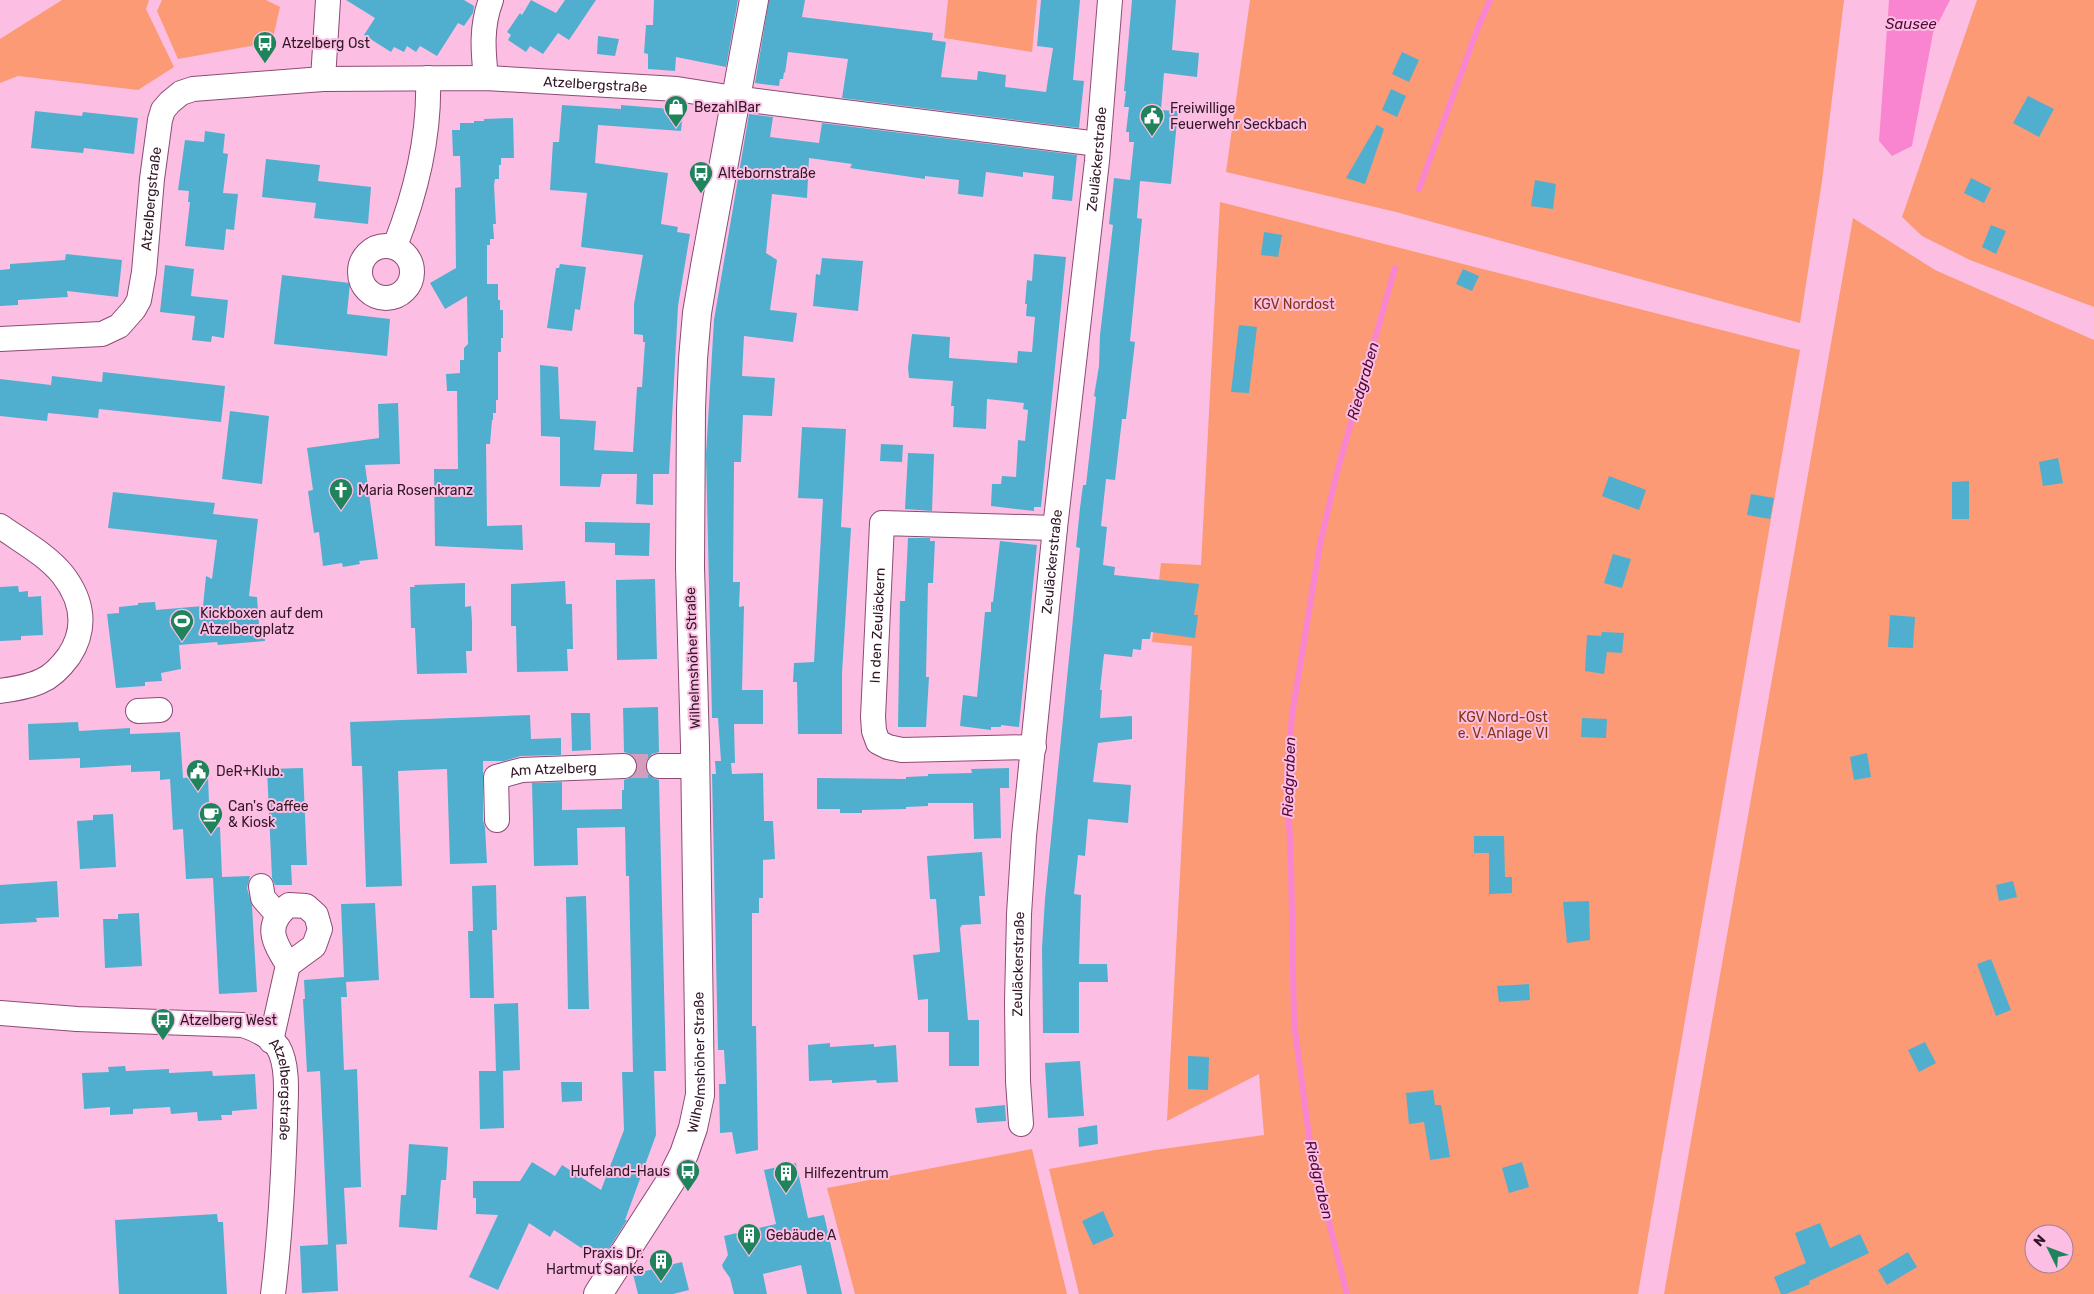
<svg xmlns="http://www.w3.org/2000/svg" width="2094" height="1294" font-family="Rubik,sans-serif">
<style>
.green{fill:#fb9a74;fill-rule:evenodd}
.water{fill:#f985d0}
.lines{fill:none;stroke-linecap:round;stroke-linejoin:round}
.stream{stroke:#f985d0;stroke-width:6}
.building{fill:#50afce}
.street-tunnel{stroke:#d49dbe;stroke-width:24;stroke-dasharray:24 12;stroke-linecap:butt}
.street-casing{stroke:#8c4b75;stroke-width:26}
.secondary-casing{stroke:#8c4b75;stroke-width:30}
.street{stroke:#fff;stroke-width:24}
.secondary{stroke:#fff;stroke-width:28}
.labels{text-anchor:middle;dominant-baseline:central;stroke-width:4;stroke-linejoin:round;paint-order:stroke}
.poi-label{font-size:14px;fill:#321728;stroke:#fcbfe3;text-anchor:start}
.street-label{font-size:14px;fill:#321728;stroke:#fcbfe3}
.park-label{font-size:14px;fill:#833510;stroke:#fcbfe3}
.water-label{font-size:15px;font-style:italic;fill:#51083d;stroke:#fcbfe3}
</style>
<rect width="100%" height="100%" fill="#fcbfe3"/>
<!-- green -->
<g class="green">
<polygon points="62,0 149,0 146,9 174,67 138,90 18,76 0,83 0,39"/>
<polygon points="162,0 266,0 280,7 272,42 178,59 157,11"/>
<polygon points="948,0 1037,0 1032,52 944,38"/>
<polygon points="1250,0 1844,0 1822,181 1800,323 1396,212 1226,172"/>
<polygon points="1977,0 2094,0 2094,307 1970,260 1922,236 1902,217"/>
<polygon points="1220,202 1800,350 1638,1294 1079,1294 1049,1169 1155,1150 1264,1135 1259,1074 1167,1121 1192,646 1152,642 1161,563 1201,565"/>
<path d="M1853,218L1935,270L2094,340V1294H1664ZM2034,1234H2064V1264H2034Z"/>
<polygon points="1032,1149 1067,1294 855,1294 827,1188"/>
</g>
<!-- water -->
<polygon class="water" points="1889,0 1950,0 1933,33 1912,146 1892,156 1879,141"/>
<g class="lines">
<!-- stream -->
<g class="stream">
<polyline points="1419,189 1477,30 1490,0"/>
<polyline points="1347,1294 1311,1151 1294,1023 1291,864 1287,777 1292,715 1320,544 1337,472 1395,268"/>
</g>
</g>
<!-- building -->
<g class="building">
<polygon points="346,0 464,0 474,6 473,13 464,26 458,23 437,56 420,46 416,52 407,46 404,52 394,47 391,52 364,35 375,18"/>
<polygon points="531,0 556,13 565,0 596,0 569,40 558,33 543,54 530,46 526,52 508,40 511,35 507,32 520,13 522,15"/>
<polygon points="654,0 738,0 726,67 676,57 675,71 648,69 648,54 644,53 646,25 653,25"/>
<polygon points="769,0 805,0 802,17 933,33 932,40 946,42 941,77 977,80 978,71 1006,75 1005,87 1046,92 1053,48 1037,46 1041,0 1080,0 1073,80 1084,81 1079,128 842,98 848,59 788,52 785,73 784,72 783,79 780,79 779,86 755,83"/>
<polygon points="1132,0 1176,0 1172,50 1199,53 1197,77 1164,73 1161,110 1178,111 1171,184 1140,181 1137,218 1142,219 1130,341 1135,342 1126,419 1122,419 1115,480 1106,479 1101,526 1107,527 1103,565 1115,567 1114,575 1199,584 1194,615 1198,615 1195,638 1151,632 1150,639 1142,639 1141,650 1133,649 1132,657 1104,654 1100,690 1102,690 1100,718 1132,716 1132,739 1098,743 1093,782 1131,785 1128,823 1088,819 1085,856 1078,855 1074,894 1081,895 1079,964 1107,964 1108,982 1079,982 1079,1033 1043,1033 1042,948 1045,899 1080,548 1076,547 1080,508 1083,485 1086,485 1096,397 1094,396 1099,366 1100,335 1113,225 1109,224 1114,178 1130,180 1134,142 1129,142 1129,132 1126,132 1129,107 1124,107 1126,91 1124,91"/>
<polygon points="598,36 619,39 615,56 597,54"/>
<polygon points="1402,52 1419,60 1409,82 1392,74"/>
<polygon points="1391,89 1406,96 1397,117 1382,110"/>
<polygon points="2028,96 2054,109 2039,137 2013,123"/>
<polygon points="562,105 621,109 621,105 683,110 681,131 598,125 595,163 668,173 661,224 678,227 677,232 690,234 678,306 669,474 653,474 653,505 636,504 637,474 602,474 600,487 560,486 560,437 541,436 540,365 558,367 560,419 596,421 594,450 633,452 637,387 642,387 645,342 643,342 643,335 634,334 634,304 643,255 581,247 587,193 550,190 553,142 559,142"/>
<polygon points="35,111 82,116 83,112 138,118 134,154 84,148 83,153 31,148"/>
<polygon points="749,114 773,117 770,137 819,143 822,123 1077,155 1072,201 1052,199 1054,176 1023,172 1023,177 986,172 983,197 958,194 959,180 925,176 925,179 850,168 852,164 809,158 807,198 772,194 766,253 777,260 770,310 797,313 793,342 744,336 742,376 775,378 772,416 743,415 741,462 734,462 733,582 740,582 739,607 744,606 742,690 763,690 763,724 734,724 735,763 731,763 732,774 763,773 764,821 773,821 775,859 763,860 763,898 759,898 759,913 752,913 752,1026 756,1026 758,1150 736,1154 732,1132 720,1133 719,1084 726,1084 724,1050 718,1050 712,774 716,774 715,761 721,761 718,718 712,718 706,455 714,320"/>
<polygon points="513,118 514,158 501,158 501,165 499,165 499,179 495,179 494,185 496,224 493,224 494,239 490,239 490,245 487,245 487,284 498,284 498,300 500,300 500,310 503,310 503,338 501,338 501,352 498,352 498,400 496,400 496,413 493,413 493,420 492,420 490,444 486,444 487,526 522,525 523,550 435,546 434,469 458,469 457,391 447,391 446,374 460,373 460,360 464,360 464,348 468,344 467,296 445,309 430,283 456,268 455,188 461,187 460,156 453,156 452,130 460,130 460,123 474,123 474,121 484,121 484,119"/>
<polygon points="1377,125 1384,129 1365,184 1346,178"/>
<polygon points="205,131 225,134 223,153 228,154 223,193 238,194 234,230 226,229 224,250 185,246 190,202 188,202 189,191 178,190 185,140 204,142"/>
<polygon points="266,159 320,165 318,181 371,187 368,224 314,218 316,203 262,197"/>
<polygon points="1971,178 1991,188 1984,203 1964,193"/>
<polygon points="1535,180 1556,184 1553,209 1531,206"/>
<polygon points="1991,225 2006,231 1996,254 1982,247"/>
<polygon points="1264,232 1282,235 1278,257 1261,255"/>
<polygon points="66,254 122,260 118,297 67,291 68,297 18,300 18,305 0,306 0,270 10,269 10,264 65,260"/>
<polygon points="1034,254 1066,257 1041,507 1034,507 1034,511 991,506 992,484 1001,484 1002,476 1016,477 1018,440 1025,441 1028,410 1023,409 1024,403 987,399 986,429 953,427 954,406 951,406 953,381 909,378 908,368 912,334 950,337 949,358 1017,363 1018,351 1032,352 1035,317 1026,316 1027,304 1025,304 1027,280 1032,281"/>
<polygon points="822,258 863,261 858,311 813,306 816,274 820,275"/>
<polygon points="560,264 586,267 580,310 575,309 572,331 547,328 556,268 559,268"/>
<polygon points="165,265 194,269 191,296 228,300 224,338 212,336 211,342 192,340 195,316 160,312"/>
<polygon points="1463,269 1479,276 1472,291 1456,284"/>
<polygon points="282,275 350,283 347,314 390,319 387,356 274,344"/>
<polygon points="1239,325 1257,327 1249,393 1231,392"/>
<polygon points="103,372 225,386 221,422 99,409 98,418 48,413 47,421 0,416 0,379 51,385 52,376 102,382"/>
<polygon points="398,403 400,464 365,465 378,559 359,561 360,564 343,567 342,563 323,566 319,532 314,533 308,491 313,490 307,448 379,438 378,404"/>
<polygon points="230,411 269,416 262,484 222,479"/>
<polygon points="802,427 846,429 841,527 851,528 842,673 842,734 798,734 797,682 793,682 794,663 814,662 823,499 798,498"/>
<polygon points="881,444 903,445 902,462 880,461"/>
<polygon points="908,453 934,454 932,511 905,509"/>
<polygon points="2058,458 2063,483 2043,486 2039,462"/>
<polygon points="1609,476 1646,490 1639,510 1602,496"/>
<polygon points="1969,481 1969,519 1952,519 1952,482"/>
<polygon points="113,492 215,503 213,514 258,519 249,596 257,597 259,625 263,625 265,641 218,645 217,642 179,645 181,669 161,673 162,681 145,682 145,686 116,688 107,614 119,613 119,607 138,605 138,603 155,602 156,610 203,606 206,576 212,579 217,540 108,528"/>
<polygon points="1751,494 1774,498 1770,519 1747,515"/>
<polygon points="585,522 650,523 649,556 615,555 615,543 585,542"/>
<polygon points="908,538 930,538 930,541 935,541 933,583 928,583 926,677 929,677 926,727 898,727 900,601 905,601"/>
<polygon points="1000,541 1037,545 1019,727 1001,725 1001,727 991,727 991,730 960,726 963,695 977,697 985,612 991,612 991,602 993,602"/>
<polygon points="1613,554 1631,559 1622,588 1604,583"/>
<polygon points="655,579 657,659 617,660 616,580"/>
<polygon points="565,581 566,604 572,604 573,649 567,649 568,671 517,672 516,626 511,626 511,584"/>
<polygon points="465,583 465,607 471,606 472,622 472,651 466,651 467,673 417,674 415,628 411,628 410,587 415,587 414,585"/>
<polygon points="18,586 19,592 28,591 28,597 41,596 43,635 21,636 21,640 0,641 0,587"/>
<polygon points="1890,615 1915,617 1913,648 1888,647"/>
<polygon points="1602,632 1624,633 1622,653 1607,652 1604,674 1585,671 1587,635 1601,636"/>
<polygon points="658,707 659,752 652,754 647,760 645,766 647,773 653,778 659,780 666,1071 654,1071 656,1135 625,1220 627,1220 601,1261 554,1230 550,1237 529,1223 498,1290 469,1277 498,1215 476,1214 476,1198 473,1198 473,1181 520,1181 532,1162 555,1176 562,1165 601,1190 624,1130 622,1072 633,1072 629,876 626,876 625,827 577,828 578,865 534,866 532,783 562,782 562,810 622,809 622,790 624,790 624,780 632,777 636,772 638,766 635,758 630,754 624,752 623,708"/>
<polygon points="571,713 590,713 591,750 572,751"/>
<polygon points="530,715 531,739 561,738 561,755 521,756 504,761 483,761 483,820 485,827 487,863 450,864 447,769 398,771 402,886 366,887 362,766 352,766 350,722"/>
<polygon points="1582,718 1607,719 1606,738 1581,737"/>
<polygon points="78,722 79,731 130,728 130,734 180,732 183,778 208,777 210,828 220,827 222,877 250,876 247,888 252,906 257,992 219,994 213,878 186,879 183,829 173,830 170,779 160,780 160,771 131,772 131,765 80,768 80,758 29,760 28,724"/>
<polygon points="1867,753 1871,777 1854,780 1850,757"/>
<polygon points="303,768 307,865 291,865 292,885 275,885 272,878 267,769"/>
<polygon points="1009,768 1009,788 1000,788 1001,838 974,839 973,803 928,803 928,806 906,807 906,809 862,810 862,813 840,813 840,809 817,809 817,778 906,779 906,777 928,776 928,774 972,773 971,769"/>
<polygon points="113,814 116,867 80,869 77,821 93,820 93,815"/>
<polygon points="1474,836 1504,836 1505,877 1512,877 1512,893 1489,894 1489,853 1474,853"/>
<polygon points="982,852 985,896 979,896 981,924 962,925 960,928 968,1020 979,1020 979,1066 949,1066 949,1032 928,1032 928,999 918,1000 913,955 940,952 936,899 930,899 927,856"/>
<polygon points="57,881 59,917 36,918 37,922 0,924 0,885"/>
<polygon points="2013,881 2017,897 1999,901 1996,885"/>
<polygon points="496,885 497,930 492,930 494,998 470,998 468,931 473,931 472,886"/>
<polygon points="586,896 589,1009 568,1009 566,897"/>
<polygon points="1589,901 1590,940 1567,943 1563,902"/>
<polygon points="375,903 379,980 346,982 347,997 341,997 344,1070 357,1069 361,1187 344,1188 347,1244 328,1245 320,1071 307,1072 303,999 305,999 304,980 344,977 341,904"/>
<polygon points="139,913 142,966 105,968 103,919 118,919 118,914"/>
<polygon points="1991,959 2011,1010 1996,1016 1977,964"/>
<polygon points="1529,984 1530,1000 1499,1002 1497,986"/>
<polygon points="518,1003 520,1070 503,1071 504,1128 480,1129 479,1071 496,1071 494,1004"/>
<polygon points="1925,1042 1936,1063 1919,1072 1908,1050"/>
<polygon points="830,1043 830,1047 874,1044 874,1047 896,1045 898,1082 877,1083 876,1080 832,1083 832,1080 809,1081 808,1045"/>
<polygon points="1188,1056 1209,1057 1208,1090 1188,1089"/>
<polygon points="1080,1061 1084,1116 1048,1118 1045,1063"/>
<polygon points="125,1066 126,1071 169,1069 169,1073 212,1071 213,1076 255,1074 257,1109 232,1111 232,1115 221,1115 222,1120 198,1121 197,1112 171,1114 170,1107 133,1109 133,1114 110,1115 110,1107 84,1109 82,1073 109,1072 108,1067"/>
<polygon points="561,1082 582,1082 582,1101 562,1102"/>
<polygon points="1433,1090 1435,1105 1441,1105 1450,1157 1430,1160 1424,1122 1409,1124 1406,1093"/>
<polygon points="1005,1105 1006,1121 977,1123 975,1108"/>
<polygon points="1097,1125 1098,1144 1079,1147 1078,1128"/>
<polygon points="409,1144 448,1147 446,1180 441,1180 437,1230 399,1227 401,1195 406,1195"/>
<polygon points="1522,1162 1529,1187 1509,1193 1502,1168"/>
<polygon points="796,1163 808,1218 824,1215 842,1294 807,1294 801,1265 763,1274 767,1294 734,1294 730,1278 723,1268 722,1265 728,1255 724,1236 776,1224 764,1170"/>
<polygon points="1103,1211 1114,1236 1093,1245 1082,1221"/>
<polygon points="217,1214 218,1222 223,1222 227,1294 119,1294 115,1220"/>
<polygon points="1820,1223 1830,1248 1860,1234 1869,1253 1809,1281 1810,1284 1786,1294 1781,1294 1774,1277 1806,1263 1795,1233"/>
<polygon points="336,1244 338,1291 302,1293 300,1246"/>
<polygon points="1908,1252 1917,1267 1887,1285 1878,1270"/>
<polygon points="682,1262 689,1290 673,1294 638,1294 633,1274"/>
</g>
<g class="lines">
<!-- street-tunnel -->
<polyline class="street-tunnel" points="624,766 659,766"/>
<!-- street casing -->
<g class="street-casing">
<g id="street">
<path d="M486,78C483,51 481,26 491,0"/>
<polyline points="323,79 328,0"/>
<circle cx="386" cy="272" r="26"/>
<path d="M395,246C416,193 430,135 428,78"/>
<path id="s1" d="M0,339L102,334L119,326L134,309L139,300L144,272L152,179L160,120L163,110L170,102L181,93L193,89L323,79L486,78L677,89L734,98L1098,144"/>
<path d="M0,526C21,541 47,555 63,575C83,601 87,629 69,656C61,667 53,676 41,681C29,687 13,689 0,691"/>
<polyline points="138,711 160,710"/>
<path id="s2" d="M1034,747L902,750L888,747L878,742L874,731L873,717L882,523L1055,528"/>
<polyline points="659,766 696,766"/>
<path id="s3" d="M497,820L496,777L522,770L624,766"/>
<polyline points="261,886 263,898 277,914"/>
<path id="s4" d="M0,1013L77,1019L243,1025C255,1029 270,1036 278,1047C290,1067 285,1104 285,1126C283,1182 280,1238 273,1294"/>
<path d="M271,1041L288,965L314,946L320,929L316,915L306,906L289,905C263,925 274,942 288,965"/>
<path id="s5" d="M1021,1124L1018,1081L1017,1003L1019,914L1024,836L1055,528L1097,161L1110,0"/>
</g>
</g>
<!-- secondary casing -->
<g class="secondary-casing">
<g id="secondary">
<path id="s6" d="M598,1294L670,1182L684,1154L693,1128L700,1095L695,746L690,567L691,409L693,359L697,313L705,266L754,0"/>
</g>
</g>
<!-- street -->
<use href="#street" class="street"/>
<!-- secondary -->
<use href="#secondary" class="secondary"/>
</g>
<!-- icons -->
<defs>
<g id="bus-pin" transform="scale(1.25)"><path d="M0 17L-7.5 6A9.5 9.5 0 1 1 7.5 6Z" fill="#1f835c" stroke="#fcbfe3"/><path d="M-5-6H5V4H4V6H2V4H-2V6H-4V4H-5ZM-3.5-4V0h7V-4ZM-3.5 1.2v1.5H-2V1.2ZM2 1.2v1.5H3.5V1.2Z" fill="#fff"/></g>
<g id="shop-pin" transform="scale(1.25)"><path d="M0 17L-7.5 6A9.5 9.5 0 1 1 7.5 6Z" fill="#1f835c" stroke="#fcbfe3"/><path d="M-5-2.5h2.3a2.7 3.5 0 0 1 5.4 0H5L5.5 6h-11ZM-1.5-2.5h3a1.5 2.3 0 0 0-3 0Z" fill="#fff"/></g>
<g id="civic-pin" transform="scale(1.25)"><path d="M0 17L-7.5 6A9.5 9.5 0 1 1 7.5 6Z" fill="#1f835c" stroke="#fcbfe3"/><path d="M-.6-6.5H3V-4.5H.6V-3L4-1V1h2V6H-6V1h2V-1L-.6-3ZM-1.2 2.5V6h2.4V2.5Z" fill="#fff"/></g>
<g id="church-pin" transform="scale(1.25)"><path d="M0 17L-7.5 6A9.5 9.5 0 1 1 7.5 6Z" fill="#1f835c" stroke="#fcbfe3"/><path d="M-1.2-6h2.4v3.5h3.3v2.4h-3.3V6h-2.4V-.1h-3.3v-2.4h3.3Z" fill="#fff"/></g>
<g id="stadium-pin" transform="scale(1.25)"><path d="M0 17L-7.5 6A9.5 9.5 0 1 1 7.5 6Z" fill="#1f835c" stroke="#fcbfe3"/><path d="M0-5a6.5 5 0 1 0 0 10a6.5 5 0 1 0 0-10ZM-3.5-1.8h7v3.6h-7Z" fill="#fff"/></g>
<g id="cafe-pin" transform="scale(1.25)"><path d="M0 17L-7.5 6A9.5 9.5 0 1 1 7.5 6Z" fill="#1f835c" stroke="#fcbfe3"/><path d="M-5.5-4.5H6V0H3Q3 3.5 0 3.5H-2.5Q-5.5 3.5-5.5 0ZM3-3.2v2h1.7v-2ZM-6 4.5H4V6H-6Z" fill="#fff"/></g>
<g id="building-pin" transform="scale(1.25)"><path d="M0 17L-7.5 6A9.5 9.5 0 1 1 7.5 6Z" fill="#1f835c" stroke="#fcbfe3"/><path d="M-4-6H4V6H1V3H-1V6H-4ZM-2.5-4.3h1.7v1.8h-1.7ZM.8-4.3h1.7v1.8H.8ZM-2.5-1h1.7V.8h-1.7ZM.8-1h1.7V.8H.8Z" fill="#fff"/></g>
</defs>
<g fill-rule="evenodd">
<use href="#bus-pin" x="265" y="43"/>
<use href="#shop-pin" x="676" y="107"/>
<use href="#civic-pin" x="1152" y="116"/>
<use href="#bus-pin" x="701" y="173"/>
<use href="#church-pin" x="341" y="490"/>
<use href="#stadium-pin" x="182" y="621"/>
<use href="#civic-pin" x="198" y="771"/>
<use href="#cafe-pin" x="211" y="814"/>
<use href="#bus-pin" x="163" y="1020"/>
<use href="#bus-pin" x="688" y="1171"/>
<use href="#building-pin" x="786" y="1173"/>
<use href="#building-pin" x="749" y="1235"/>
<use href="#building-pin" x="661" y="1261"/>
</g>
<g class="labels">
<!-- poi labels -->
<g class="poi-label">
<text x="282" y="43">Atzelberg Ost</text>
<text x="694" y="107">BezahlBar</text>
<text x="1170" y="108">Freiwillige<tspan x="1170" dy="16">Feuerwehr Seckbach</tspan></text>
<text x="718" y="173">Altebornstraße</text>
<text x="358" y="490">Maria Rosenkranz</text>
<text x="200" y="613">Kickboxen auf dem<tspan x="200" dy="16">Atzelbergplatz</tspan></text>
<text x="216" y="771">DeR+Klub.</text>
<text x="228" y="806">Can's Caffee<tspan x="228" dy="16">&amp; Kiosk</tspan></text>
<text x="180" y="1020">Atzelberg West</text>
<text x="670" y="1171" text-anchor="end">Hufeland-Haus</text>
<text x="804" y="1173">Hilfezentrum</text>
<text x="766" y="1235">Gebäude A</text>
<text x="644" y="1253" text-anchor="end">Praxis Dr.<tspan x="644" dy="16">Hartmut Sanke</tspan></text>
</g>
<!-- street labels -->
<g class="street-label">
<text stroke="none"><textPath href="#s1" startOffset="786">Atzelbergstraße</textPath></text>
<text stroke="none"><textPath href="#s5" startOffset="969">Zeuläckerstraße</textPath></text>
<text stroke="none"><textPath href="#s1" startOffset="256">Atzelbergstraße</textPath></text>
<text stroke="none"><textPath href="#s5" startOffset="564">Zeuläckerstraße</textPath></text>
<text stroke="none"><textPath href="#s2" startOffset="275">In den Zeuläckern</textPath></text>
<text transform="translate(693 658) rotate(-92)">Wilhelmshöher Straße</text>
<text stroke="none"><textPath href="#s3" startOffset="101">Am Atzelberg</textPath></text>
<text stroke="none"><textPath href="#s5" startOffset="160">Zeuläckerstraße</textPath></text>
<text stroke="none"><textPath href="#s6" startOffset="258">Wilhelmshöher Straße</textPath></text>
<text stroke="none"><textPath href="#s4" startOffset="328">Atzelbergstraße</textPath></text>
</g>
<!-- park labels -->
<g class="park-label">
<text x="1294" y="304">KGV Nordost</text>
<text x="1503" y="717">KGV Nord-Ost<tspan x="1503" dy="16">e. V. Anlage VI</tspan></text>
</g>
<!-- water labels -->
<g class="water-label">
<text x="1911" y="24">Sausee</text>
<text transform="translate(1363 381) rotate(-74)">Riedgraben</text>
<text transform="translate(1289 777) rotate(-88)">Riedgraben</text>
<text transform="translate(1319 1180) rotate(77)">Riedgraben</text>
</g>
</g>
<!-- north arrow -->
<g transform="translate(2049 1249) rotate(312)"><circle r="24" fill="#fcbfe3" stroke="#ab7c98"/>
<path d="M0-4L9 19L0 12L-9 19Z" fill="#1f835c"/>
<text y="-8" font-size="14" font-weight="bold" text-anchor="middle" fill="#321728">N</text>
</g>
</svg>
